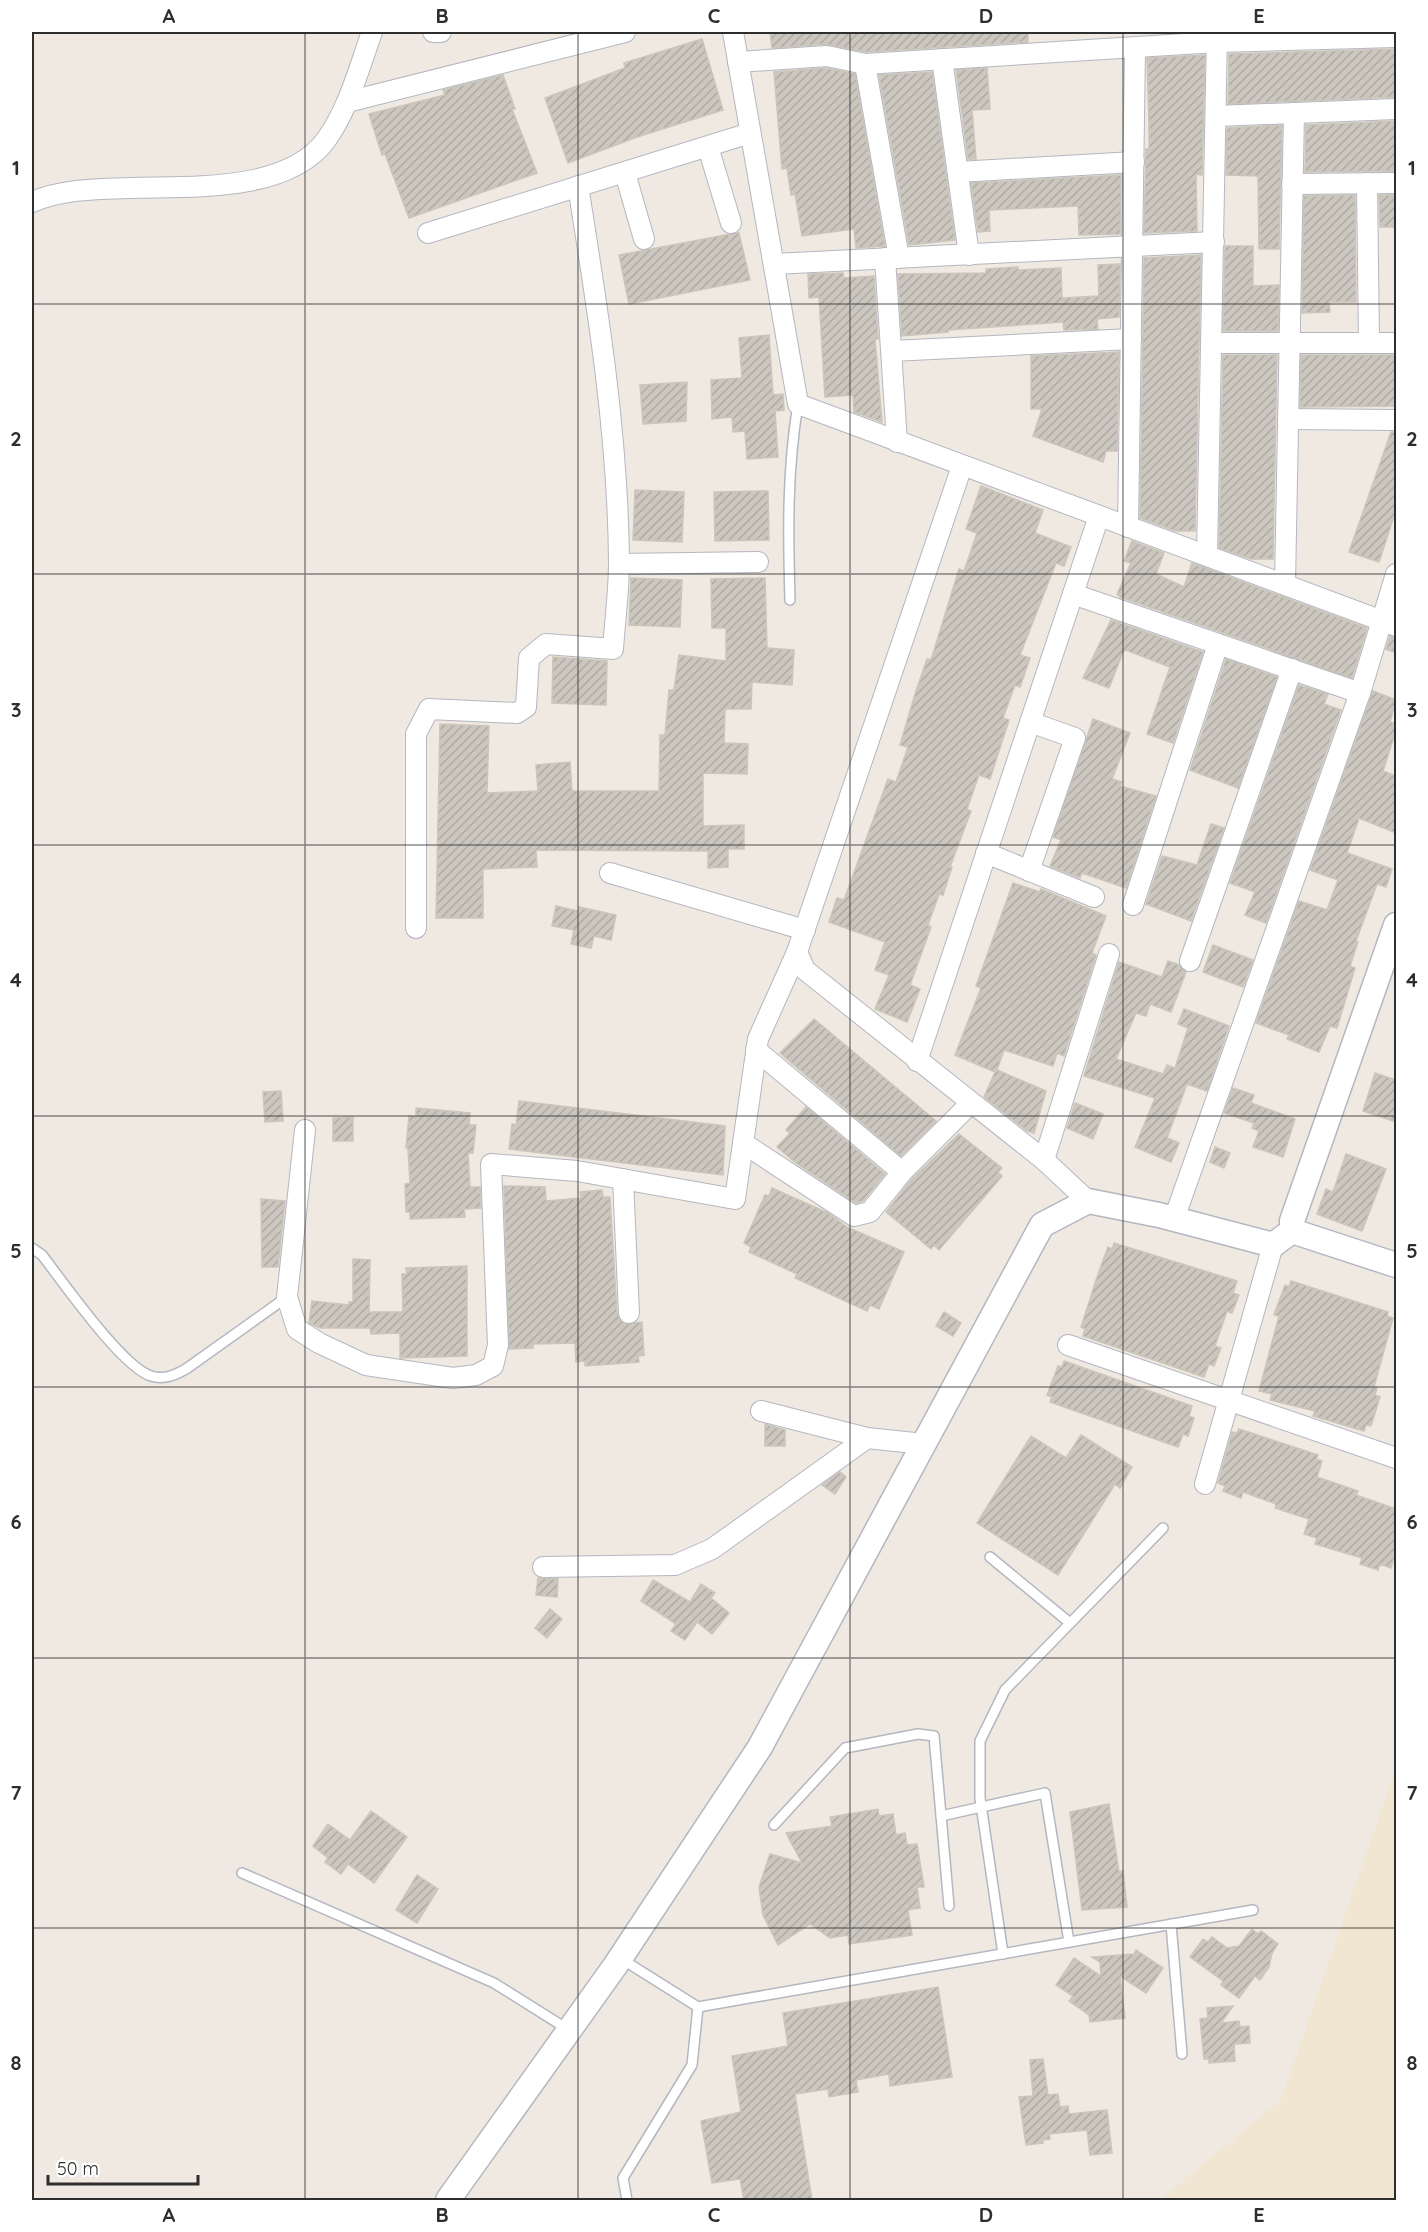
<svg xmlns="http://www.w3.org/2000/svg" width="1428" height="2232" font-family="Quicksand,sans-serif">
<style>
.education{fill:#f0e6d1}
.building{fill:url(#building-hatch);stroke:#cbc5ba;stroke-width:1.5}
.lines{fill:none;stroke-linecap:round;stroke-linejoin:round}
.service-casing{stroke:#b4b7c1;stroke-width:12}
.minor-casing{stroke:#b4b7c1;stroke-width:22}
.tertiary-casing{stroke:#b4b7c1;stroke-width:27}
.service{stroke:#fff;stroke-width:9}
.minor{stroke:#fff;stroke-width:20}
.tertiary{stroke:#fff;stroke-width:24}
.grid{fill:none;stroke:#2e2e2e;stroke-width:1.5;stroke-opacity:0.55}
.neatline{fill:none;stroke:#2e2e2e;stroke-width:2}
.grid-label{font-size:20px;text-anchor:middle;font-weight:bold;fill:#2e2e2e}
</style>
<defs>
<pattern id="building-hatch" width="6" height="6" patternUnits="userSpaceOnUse" patternTransform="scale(1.5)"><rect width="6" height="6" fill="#cbc7bf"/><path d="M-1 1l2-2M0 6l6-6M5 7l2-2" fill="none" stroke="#afaba4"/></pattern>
</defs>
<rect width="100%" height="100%" fill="#efe9e1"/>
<!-- education -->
<polygon class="education" points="1396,1768 1396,2200 1160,2200 1281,2100"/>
<!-- building -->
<g class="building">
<polygon points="770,32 1028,32 1028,42 866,52 826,44 772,48"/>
<polygon points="702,39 723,110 637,137 568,163 545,98 625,68 624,63"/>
<polygon points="1396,49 1396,97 1228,104 1229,54"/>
<polygon points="1205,55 1202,175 1196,174 1197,231 1144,233 1146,149 1149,149 1149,123 1147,58"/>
<polygon points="826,68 855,74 885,246 856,248 854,229 802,236 795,194 791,195 787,168 782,169 774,72"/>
<polygon points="987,68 990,109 972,110 976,159 968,159 956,70"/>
<polygon points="932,72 955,240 909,245 879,75"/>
<polygon points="503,75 515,109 512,109 537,173 409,218 385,154 382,155 369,114 445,95 443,90"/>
<polygon points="1396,121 1396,171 1305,172 1306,125"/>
<polygon points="1282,125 1279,249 1259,249 1258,176 1226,175 1227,128"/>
<polygon points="1121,175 1120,234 1079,235 1078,206 989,210 990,231 978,232 971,183"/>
<polygon points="1355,195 1356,302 1329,302 1330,312 1302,313 1304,196"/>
<polygon points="1379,195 1396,195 1396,227 1380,227"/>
<polygon points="736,233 739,233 750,280 629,304 619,255"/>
<polygon points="1225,246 1253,246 1253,286 1279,285 1278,331 1223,331"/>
<polygon points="1201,255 1195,531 1175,531 1140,518 1144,258"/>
<polygon points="1120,264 1119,317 1097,319 1098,329 1064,330 1063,322 948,330 948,332 902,336 898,274 986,273 986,269 1018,267 1018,270 1061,268 1062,298 1099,296 1098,265"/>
<polygon points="843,273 844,278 874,276 878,339 875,339 882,422 854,412 853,395 825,397 819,297 809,298 808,274"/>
<polygon points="769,335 773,395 783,394 784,410 775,411 778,457 747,459 745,431 733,432 732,417 712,419 711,380 742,378 739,338"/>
<polygon points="1119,352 1117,451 1106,451 1103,462 1033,436 1042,409 1031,409 1031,356"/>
<polygon points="1223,355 1277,355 1273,559 1251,559 1219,548"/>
<polygon points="1301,355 1396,355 1396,406 1300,407"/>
<polygon points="687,382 686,421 643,424 640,385"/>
<polygon points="1391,432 1396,432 1396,510 1379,562 1349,552"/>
<polygon points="981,486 1043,510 1035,533 1071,547 1064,566 1056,563 1020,655 1030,658 1020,687 1015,685 1003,718 1009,720 990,779 979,775 967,809 971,811 950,867 952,867 943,895 939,894 928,925 931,927 910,985 920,989 907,1022 875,1009 889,975 875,970 885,942 829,922 837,898 844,900 888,779 896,782 908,747 900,745 915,694 927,659 931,660 959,569 964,571 977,533 966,529"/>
<polygon points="635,490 684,492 682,542 633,540"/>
<polygon points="768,491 769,540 715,541 714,492"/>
<polygon points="1132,541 1164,553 1156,574 1184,587 1192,563 1367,628 1352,678 1120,597 1117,594 1131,563 1124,561"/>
<polygon points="631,578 682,580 680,627 629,625"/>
<polygon points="765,578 767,648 794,650 792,685 752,682 751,709 725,709 724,743 748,744 747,774 703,773 703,826 744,825 744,849 728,849 728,867 708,868 708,851 536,850 537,867 483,869 483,918 436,918 440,724 489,726 487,793 538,791 536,765 570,762 572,791 659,791 660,735 665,735 669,690 674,690 679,655 726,661 726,628 712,628 711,579"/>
<polygon points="1111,620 1203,652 1173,743 1147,734 1170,667 1126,650 1123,652 1109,688 1083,678"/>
<polygon points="1390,636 1396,638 1396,653 1386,649"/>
<polygon points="553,657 607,661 606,705 552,703"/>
<polygon points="1226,659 1277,677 1238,788 1190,770"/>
<polygon points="1299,685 1328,694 1324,704 1341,710 1266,923 1245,915 1255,892 1230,883"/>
<polygon points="1373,691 1396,700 1390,722 1396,724 1396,731 1383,771 1396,776 1396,833 1359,818 1347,853 1392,869 1386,887 1377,884 1356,941 1358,942 1350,966 1355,968 1337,1028 1330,1026 1319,1052 1287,1039 1289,1035 1256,1023 1299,901 1327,910 1338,880 1310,870"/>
<polygon points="1093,719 1130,733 1112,779 1122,782 1120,786 1156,796 1126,888 1082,873 1080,878 1050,866 1061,840 1053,837"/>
<polygon points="1211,824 1224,828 1191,921 1146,904 1162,856 1197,865"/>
<polygon points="1013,883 1040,892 1041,889 1106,916 1092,953 1096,955 1064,1056 1057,1053 1053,1066 1004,1050 997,1070 1046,1091 1034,1133 1027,1131 984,1097 995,1072 955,1055 981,988 976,986"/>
<polygon points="556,906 578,911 579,907 616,915 611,940 594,936 591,948 571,944 574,930 552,926"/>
<polygon points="1213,945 1253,960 1243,987 1203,972"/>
<polygon points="1168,961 1179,965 1186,972 1171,1012 1150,1004 1146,1016 1136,1013 1116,1059 1163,1074 1167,1065 1175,1068 1188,1028 1178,1024 1184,1009 1229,1026 1207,1091 1187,1084 1167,1138 1179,1143 1171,1162 1135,1147 1155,1098 1084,1076 1119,962 1162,977"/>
<polygon points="814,1019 936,1121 901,1156 780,1053"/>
<polygon points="1375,1073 1396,1080 1396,1122 1363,1111"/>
<polygon points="1233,1088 1254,1095 1251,1103 1295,1119 1283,1157 1253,1147 1259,1131 1252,1128 1254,1123 1224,1113"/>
<polygon points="281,1091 283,1121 265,1122 263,1092"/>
<polygon points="519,1101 725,1126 723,1175 509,1149 512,1124 516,1125"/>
<polygon points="1075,1103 1103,1114 1093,1139 1067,1128"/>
<polygon points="806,1107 885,1174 863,1201 856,1203 796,1163 777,1147 790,1133 786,1130"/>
<polygon points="416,1108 470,1113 469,1125 476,1125 473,1153 468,1153 470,1187 480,1187 481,1208 464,1209 465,1217 410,1219 410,1212 406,1212 405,1184 410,1183 408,1148 406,1148 409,1116 416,1117"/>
<polygon points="353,1117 353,1141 333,1141 333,1118"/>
<polygon points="959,1134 1002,1168 998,1172 1002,1176 939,1250 934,1245 931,1249 886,1212 911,1180"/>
<polygon points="1215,1147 1230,1153 1224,1168 1210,1162"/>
<polygon points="1346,1154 1386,1169 1362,1231 1317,1214 1326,1189 1333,1192"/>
<polygon points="504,1186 545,1187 546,1201 581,1198 580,1192 602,1190 603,1197 610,1197 617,1314 624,1324 642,1322 644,1355 638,1356 639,1362 585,1366 585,1361 576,1362 575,1343 533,1344 533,1348 509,1349"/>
<polygon points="772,1188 828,1213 847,1227 904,1252 879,1309 870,1305 867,1311 795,1278 797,1274 749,1252 751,1247 744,1243 765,1195 769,1196"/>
<polygon points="261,1199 285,1201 278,1267 262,1267"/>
<polygon points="1114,1243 1237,1281 1233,1293 1239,1295 1232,1313 1227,1311 1215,1346 1221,1348 1214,1366 1209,1364 1204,1377 1083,1336 1085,1329 1081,1327 1097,1277 1108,1247 1112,1249"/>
<polygon points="353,1259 370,1260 369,1312 403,1312 402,1274 407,1274 406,1268 467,1266 467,1356 400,1358 400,1333 371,1334 370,1328 320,1328 309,1323 312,1301 349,1305 349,1302 353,1302"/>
<polygon points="1291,1281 1388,1312 1387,1316 1393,1318 1374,1387 1377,1388 1375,1395 1380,1397 1371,1426 1366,1425 1364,1431 1313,1416 1315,1411 1270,1400 1272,1394 1259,1391 1279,1316 1274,1315 1285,1285 1289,1287"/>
<polygon points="944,1312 961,1323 953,1336 936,1326"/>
<polygon points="1064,1361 1192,1406 1189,1416 1194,1418 1188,1436 1183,1434 1178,1447 1050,1402 1052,1397 1047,1395 1058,1366 1062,1367"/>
<polygon points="765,1424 785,1430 785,1446 765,1446"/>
<polygon points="1239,1429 1318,1455 1316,1459 1322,1461 1317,1477 1358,1491 1356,1495 1396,1509 1396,1551 1391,1568 1380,1564 1378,1570 1360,1564 1362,1558 1315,1544 1317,1538 1304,1534 1309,1519 1275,1508 1276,1504 1243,1492 1241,1498 1223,1491 1225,1486 1218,1483 1232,1432 1237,1433"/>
<polygon points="1081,1435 1132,1467 1120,1488 1115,1484 1058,1575 977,1523 1031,1436 1066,1458"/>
<polygon points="840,1472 846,1477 835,1494 822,1485"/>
<polygon points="538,1578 558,1579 557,1597 536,1595"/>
<polygon points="653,1580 690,1602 701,1584 715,1593 711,1598 729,1613 712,1634 697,1622 685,1640 671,1631 676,1624 641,1601"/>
<polygon points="550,1609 562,1619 547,1638 535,1628"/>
<polygon points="1109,1804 1119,1872 1123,1871 1127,1907 1082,1910 1070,1812"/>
<polygon points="878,1809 879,1816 893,1814 896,1835 905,1833 907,1845 917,1844 924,1887 917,1887 920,1908 908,1910 912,1935 849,1944 848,1935 830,1938 810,1924 778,1945 763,1915 759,1887 770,1854 802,1863 786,1833 832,1826 830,1817"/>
<polygon points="371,1811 407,1837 374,1883 348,1864 341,1874 325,1862 328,1858 313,1846 328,1824 350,1840"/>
<polygon points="417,1875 438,1889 417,1923 396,1910"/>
<polygon points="1252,1929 1258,1934 1261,1931 1278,1944 1272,1953 1269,1967 1260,1980 1255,1976 1239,1998 1221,1985 1223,1981 1190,1957 1203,1939 1208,1942 1212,1937 1227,1948 1239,1946"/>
<polygon points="1136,1950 1163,1968 1146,1993 1120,1976 1125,2018 1090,2022 1089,2015 1069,2001 1073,1996 1056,1985 1074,1958 1101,1976 1100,1962 1092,1957 1134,1954"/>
<polygon points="938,1987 952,2077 890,2086 889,2074 856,2080 858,2092 829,2097 828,2089 795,2094 812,2200 744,2200 740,2179 712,2183 701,2121 741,2112 732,2056 788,2046 783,2013"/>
<polygon points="1233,2006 1221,2023 1239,2021 1240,2027 1249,2026 1250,2043 1234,2044 1235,2061 1209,2063 1209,2059 1204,2059 1200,2019 1208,2018 1207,2008"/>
<polygon points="1043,2059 1048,2095 1058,2094 1060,2107 1068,2106 1069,2114 1107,2110 1112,2153 1090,2155 1087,2130 1049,2134 1050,2139 1043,2140 1043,2143 1026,2145 1019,2097 1033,2096 1030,2060"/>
</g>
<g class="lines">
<!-- service casing -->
<g class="service-casing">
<g id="service">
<path d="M790,600C788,533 787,470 798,404"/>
<path d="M32,1248L42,1255C63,1282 122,1367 151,1376C165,1380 175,1375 186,1369L287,1297"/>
<polyline points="990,1557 1070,1623"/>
<polyline points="941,1816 1045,1793 1069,1942"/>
<polyline points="774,1825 845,1748 918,1734 934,1736 949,1906"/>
<polyline points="242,1873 494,1983 569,2030"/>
<polyline points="1171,1924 1182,2054"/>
<polyline points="1003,1954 980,1798 980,1741 1005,1690 1163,1528"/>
<polyline points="620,1958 698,2007 1253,1910"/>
<polyline points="627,2200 623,2178 692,2065 698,2007"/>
</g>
</g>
<!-- minor casing -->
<g class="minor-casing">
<g id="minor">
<polyline points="433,32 441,32"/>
<polyline points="733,32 798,404 1396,626"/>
<polyline points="942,59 969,255"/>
<polyline points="738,62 827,56 865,64 1217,42 1396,37"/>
<polyline points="865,64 899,258"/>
<polyline points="347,102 625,32"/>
<polyline points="1216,116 1396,109"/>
<polyline points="708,147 731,223"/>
<polyline points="958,172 1134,162"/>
<polyline points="625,173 644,239"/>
<polyline points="1367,183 1369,343"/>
<polyline points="1292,184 1396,183"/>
<path d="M32,202C63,189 96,189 130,188C189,186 287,193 326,140C349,108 359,68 372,32"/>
<polyline points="428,233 750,133"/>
<polyline points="885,258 897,442"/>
<polyline points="774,264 1214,242"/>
<polyline points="1213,343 1396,343"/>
<polyline points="892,351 1131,339"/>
<polyline points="1288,419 1396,420"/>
<polyline points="962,466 797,952 805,970 1044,1160 1088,1201"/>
<polyline points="1128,527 1135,49"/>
<polyline points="1207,556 1217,32"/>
<polyline points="619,564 758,562"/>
<polyline points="1285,584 1294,113"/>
<polyline points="1073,594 1360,693"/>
<polyline points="986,853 1094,897"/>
<polyline points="1029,871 1075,738 1030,722"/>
<polyline points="610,873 805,930"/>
<polyline points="1133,905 1218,644"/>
<path d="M416,928V734L429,709L517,713L526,707L529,658L546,644L613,649C615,620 619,591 619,562C618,435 598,311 578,186"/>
<polyline points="1190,961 1292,669"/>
<polyline points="756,1050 902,1172"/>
<polyline points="917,1061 1099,516"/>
<polyline points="305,1130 287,1297 297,1329 319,1343 366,1365 453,1378 476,1375 493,1366 498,1345 491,1164 577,1171 735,1199 758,1039 797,952"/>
<polyline points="743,1143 854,1216 870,1212 902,1172 971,1103"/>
<polyline points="1044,1160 1109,954"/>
<polyline points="623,1179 629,1313"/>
<polyline points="1174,1219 1360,693 1396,574"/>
<polyline points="1068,1345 1396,1458"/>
<polyline points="761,1411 867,1438 924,1444"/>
<polyline points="1205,1484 1273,1245"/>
<polyline points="543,1567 675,1565 712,1549 867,1438"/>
</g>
</g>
<!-- tertiary casing -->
<g class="tertiary-casing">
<g id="tertiary">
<polyline points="1292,1231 1396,1265"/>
<polyline points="448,2200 615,1966 760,1747 1042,1225 1088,1201 1159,1215 1273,1245 1292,1231 1292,1221 1396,925"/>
</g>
</g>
<!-- service -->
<use href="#service" class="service"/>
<!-- minor -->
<use href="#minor" class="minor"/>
<!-- tertiary -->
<use href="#tertiary" class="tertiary"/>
</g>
<!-- grid -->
<path class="grid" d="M305,32V2200M578,32V2200M850,32V2200M1123,32V2200M32,304H1396M32,574H1396M32,845H1396M32,1116H1396M32,1387H1396M32,1658H1396M32,1928H1396"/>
<!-- border -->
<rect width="1428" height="2232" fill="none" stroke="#ffffff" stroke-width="66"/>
<!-- scale -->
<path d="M48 2175v9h150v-9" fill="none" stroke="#2e2e2e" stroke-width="3"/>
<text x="57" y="2175" font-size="18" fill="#2e2e2e" stroke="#ffffff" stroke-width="4.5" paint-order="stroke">50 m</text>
<rect x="33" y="33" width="1362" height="2166" class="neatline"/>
<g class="grid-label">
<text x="169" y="23">A</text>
<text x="442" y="23">B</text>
<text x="714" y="23">C</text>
<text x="986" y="23">D</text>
<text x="1259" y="23">E</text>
<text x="16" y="175">1</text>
<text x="1412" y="175">1</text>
<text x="16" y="446">2</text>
<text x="1412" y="446">2</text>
<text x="16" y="717">3</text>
<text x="1412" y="717">3</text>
<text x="16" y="987">4</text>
<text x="1412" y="987">4</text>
<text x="16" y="1258">5</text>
<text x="1412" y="1258">5</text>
<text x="16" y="1529">6</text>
<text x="1412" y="1529">6</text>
<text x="16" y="1800">7</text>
<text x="1412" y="1800">7</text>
<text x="16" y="2070">8</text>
<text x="1412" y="2070">8</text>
<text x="169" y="2222">A</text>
<text x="442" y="2222">B</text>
<text x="714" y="2222">C</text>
<text x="986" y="2222">D</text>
<text x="1259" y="2222">E</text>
</g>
</svg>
